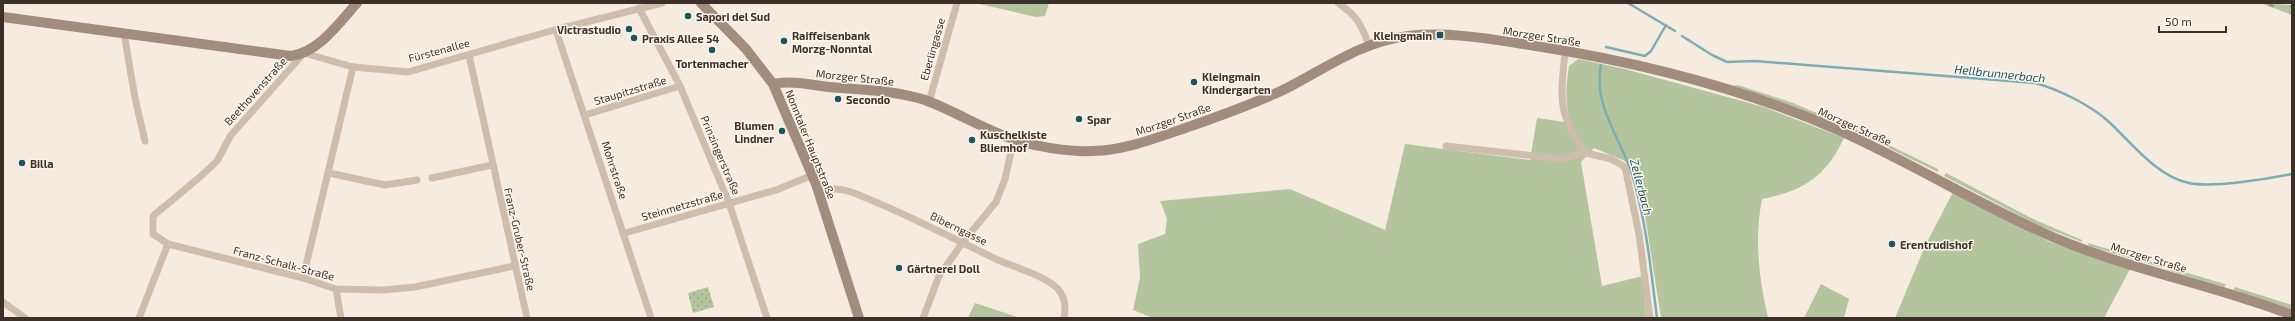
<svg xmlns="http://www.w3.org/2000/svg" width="2295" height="321" font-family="'Exo 2',sans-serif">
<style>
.grass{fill:#b4c59e}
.forest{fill:url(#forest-firs)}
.park{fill:url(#park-dots)}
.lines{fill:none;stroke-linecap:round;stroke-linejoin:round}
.stream{stroke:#7cadb4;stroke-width:2.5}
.street{stroke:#cebdaa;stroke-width:7}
.secondary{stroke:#a28c7b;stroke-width:10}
.poi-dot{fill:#1c5560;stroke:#fbf6ec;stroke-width:1.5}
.labels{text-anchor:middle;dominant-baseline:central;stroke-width:3;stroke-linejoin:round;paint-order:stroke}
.poi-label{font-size:11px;font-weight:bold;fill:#3b312a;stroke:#fbf6ec;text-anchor:start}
.street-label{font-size:11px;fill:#3b312a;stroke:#fbf6ec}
.water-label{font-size:12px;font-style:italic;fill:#1c5560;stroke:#fbf6ec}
</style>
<defs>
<pattern id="forest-firs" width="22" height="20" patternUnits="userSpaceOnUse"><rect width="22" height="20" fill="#b4c59e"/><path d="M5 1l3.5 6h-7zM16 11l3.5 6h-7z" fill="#94a181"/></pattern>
<pattern id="park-dots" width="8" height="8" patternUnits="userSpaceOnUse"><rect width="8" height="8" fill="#b4c59e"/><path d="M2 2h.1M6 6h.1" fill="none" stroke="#94a181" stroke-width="1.8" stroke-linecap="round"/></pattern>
</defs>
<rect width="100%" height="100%" fill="#f5ecdf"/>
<!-- grass -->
<g class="grass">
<polygon points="975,3 1049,3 1045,16 1036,17"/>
<path d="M1578,59L1625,69L1764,107L1844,138C1826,177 1803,191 1762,199C1754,240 1759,278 1768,318H1661L1640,183L1625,161L1594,148L1581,162L1602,286L1643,276L1646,318H1153L1133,310L1140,278L1138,244L1165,234L1167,219L1160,201L1290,189L1385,230L1405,144L1530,160L1537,118L1571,123C1564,103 1566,86 1569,66Z"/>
<polygon points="1738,85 1793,103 1850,127 1847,129 1731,86"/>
<polygon points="1856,129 1938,169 1938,172 1855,132"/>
<polygon points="1946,173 2031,218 2082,240 2082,242 2038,225 1944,176"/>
<polygon points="1953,192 2050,242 2130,269 2104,318 1895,318 1925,246"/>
<polygon points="2088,243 2162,265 2163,268 2089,246"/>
<polygon points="2171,268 2225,284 2226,285 2224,287 2171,271"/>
<polygon points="1821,284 1849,299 1844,318 1804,318"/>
<polygon points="2235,287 2292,305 2292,310 2233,290"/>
<polygon points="975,303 1020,318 968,318"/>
</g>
<!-- forest -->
<polygon class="forest" points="2260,3 2292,5 2292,15"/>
<!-- park -->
<polygon class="park" points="708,287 714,307 693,313 688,293"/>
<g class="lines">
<!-- stream -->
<g class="stream">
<polyline points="1628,3 1675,31"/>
<path d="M1682,36L1712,55L1727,62L1755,61L2035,83C2058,89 2090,105 2108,121C2132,143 2156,176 2189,183C2213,188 2267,179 2292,174"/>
<polyline points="1606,47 1645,56 1651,51 1666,25"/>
<path d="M1601,65C1593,106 1620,137 1632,174C1646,220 1651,270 1657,318"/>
</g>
<!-- street -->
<g class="street">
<path d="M1338,3C1357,16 1361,24 1369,45"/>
<polyline points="639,8 680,86 729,203 767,318"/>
<polyline points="556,30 651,318"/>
<polyline points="124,33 135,98 145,141"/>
<path d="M1565,51C1561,98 1556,112 1586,153L1611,159L1625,167L1639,234L1650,318"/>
<polyline points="469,55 527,318"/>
<polyline points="929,102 957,3"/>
<polyline points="585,115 680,86"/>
<polyline points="1446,146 1562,159 1585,152"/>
<polyline points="329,173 385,185 417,180"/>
<polyline points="432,178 492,165"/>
<path d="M819,192C829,188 840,188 851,192C902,211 949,237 998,260C1014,267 1046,276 1058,289C1065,297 1066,308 1064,318"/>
<polyline points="625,233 776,190 813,175"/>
<polyline points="168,244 303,278 336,289 383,290 415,287 514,266"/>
<polyline points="303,278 353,67"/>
<polyline points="336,289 341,318"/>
<polyline points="3,302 25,318"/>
<polyline points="139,318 168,244 153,234 153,216 201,176 217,161 231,135 304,53 353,67 408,72 554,30 662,3"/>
<polyline points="923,318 939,276 963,242 996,202 1005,179 1014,139"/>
</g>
<!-- secondary -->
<g class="secondary">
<polyline points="701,3 746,49 773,84 816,184 859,318"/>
<path d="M3,17L291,56C319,52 339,23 357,3"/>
<path d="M773,84C792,80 811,85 829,87C861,90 894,90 925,100C955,111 983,129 1013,139C1037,147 1068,152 1093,151C1128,150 1161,136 1194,125C1227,113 1260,102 1291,86C1329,66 1364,41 1408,36C1451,31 1495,40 1536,46C1637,62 1745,89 1838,130C1912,163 1981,206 2055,238C2131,270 2214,285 2292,315"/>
</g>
</g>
<!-- markers -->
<g class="poi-dot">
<circle cx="688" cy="16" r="4"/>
<circle cx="629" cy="29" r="4"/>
<rect x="1436" y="31" width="8" height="8" rx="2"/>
<circle cx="634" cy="38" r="4"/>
<circle cx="784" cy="41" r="4"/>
<circle cx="712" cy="50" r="4"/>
<circle cx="1194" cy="82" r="4"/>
<circle cx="838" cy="99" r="4"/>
<circle cx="1079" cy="119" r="4"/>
<circle cx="782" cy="131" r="4"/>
<circle cx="972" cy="140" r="4"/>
<circle cx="22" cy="163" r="4"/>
<circle cx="1892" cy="244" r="4"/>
<circle cx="899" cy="268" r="4"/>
</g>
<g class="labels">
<!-- poi labels -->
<g class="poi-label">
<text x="696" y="16">Sapori del Sud</text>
<text x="621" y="29" text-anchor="end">Victrastudio</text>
<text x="792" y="35">Raiffeisenbank<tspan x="792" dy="13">Morzg-Nonntal</tspan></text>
<text x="1432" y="35" text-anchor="end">Kleingmain</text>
<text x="642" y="38">Praxis Allee 54</text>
<text x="712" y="63" text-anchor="middle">Tortenmacher</text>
<text x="1202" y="76">Kleingmain<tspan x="1202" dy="13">Kindergarten</tspan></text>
<text x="846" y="99">Secondo</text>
<text x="1087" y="119">Spar</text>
<text x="774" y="125" text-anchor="end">Blumen<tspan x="774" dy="13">Lindner</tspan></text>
<text x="980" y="134">Kuschelkiste<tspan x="980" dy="13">Bliemhof</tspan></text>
<text x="30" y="163">Billa</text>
<text x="1900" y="244">Erentrudishof</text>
<text x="907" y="268">Gärtnerei Doll</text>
</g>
<!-- street labels -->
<g class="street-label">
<text transform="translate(1542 36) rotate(9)">Morzger Straße</text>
<text transform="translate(932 49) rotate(-74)">Eberlingasse</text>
<text transform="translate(439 50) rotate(-15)">Fürstenallee</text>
<text transform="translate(855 77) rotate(6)">Morzger Straße</text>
<text transform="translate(630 90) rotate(-17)">Staupitzstraße</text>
<text transform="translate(255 91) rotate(-48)">Beethovenstraße</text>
<text transform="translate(1173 119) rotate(-19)">Morzger Straße</text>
<text transform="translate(1855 126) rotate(24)">Morzger Straße</text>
<text transform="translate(811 144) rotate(68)">Nonntaler Hauptstraße</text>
<text transform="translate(721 155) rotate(67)">Prinzingerstraße</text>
<text transform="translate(615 170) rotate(72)">Mohrstraße</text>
<text transform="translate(682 205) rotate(-16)">Steinmetzstraße</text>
<text transform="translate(959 228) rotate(26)">Biberngasse</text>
<text transform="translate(520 239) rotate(77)">Franz-Gruber-Straße</text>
<text transform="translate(2149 257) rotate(17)">Morzger Straße</text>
<text transform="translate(284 263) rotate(15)">Franz-Schalk-Straße</text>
</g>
<!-- water labels -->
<g class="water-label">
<text transform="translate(2000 73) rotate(6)">Hellbrunnerbach</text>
<text transform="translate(1642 187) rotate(75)">Zellerbach</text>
</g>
</g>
<!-- border -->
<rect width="2295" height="321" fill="none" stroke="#3b312a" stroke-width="8"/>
<!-- scale -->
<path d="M2159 26v6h67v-6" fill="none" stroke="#3b312a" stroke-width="2"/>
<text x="2165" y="26" font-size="12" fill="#3b312a" stroke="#fbf6ec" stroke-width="3" paint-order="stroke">50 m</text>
</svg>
